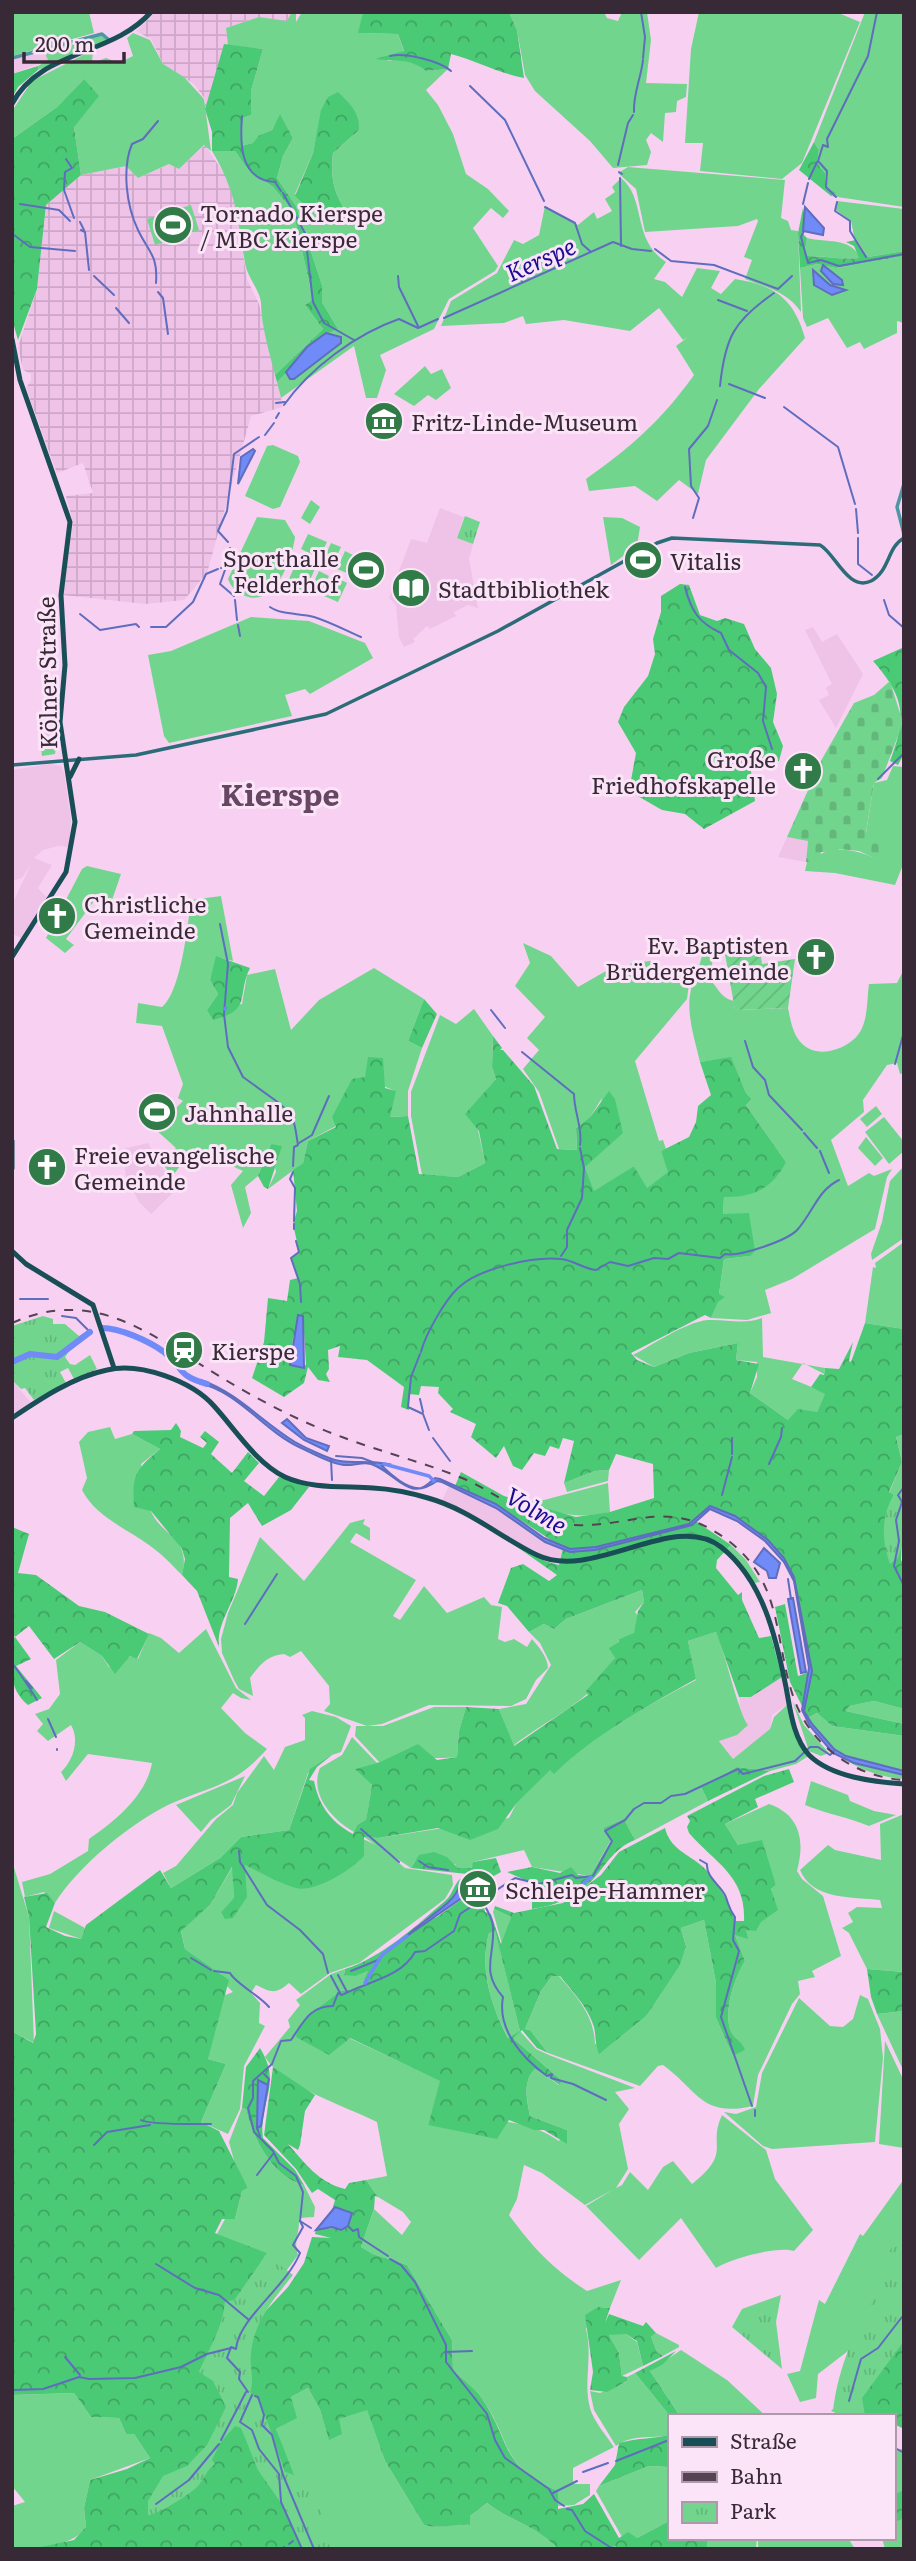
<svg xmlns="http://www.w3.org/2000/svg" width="916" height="2561" font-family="Literata,serif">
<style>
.built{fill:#efc2e8}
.industrial{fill:url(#industrial-grid)}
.grass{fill:#72d58e;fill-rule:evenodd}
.forest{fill:url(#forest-crowns);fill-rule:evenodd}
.cemetery{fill:url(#cemetery-stones)}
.park{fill:url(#park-tufts)}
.garden{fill:url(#garden-furrows)}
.water{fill:#708af8;stroke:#5f6dbe;stroke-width:2}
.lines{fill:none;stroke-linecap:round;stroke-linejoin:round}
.stream{stroke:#5f6dbe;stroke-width:2}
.canal{stroke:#708af8;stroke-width:3.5}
.river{stroke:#708af8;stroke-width:6}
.tertiary{stroke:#4f96a4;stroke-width:3.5}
.secondary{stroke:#2c6c78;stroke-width:3.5}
.primary{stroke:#1a4e57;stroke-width:5}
.rail{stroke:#554353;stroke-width:2;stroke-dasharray:9 9;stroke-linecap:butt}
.labels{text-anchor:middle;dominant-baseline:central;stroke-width:6;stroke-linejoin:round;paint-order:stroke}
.poi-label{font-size:23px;fill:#382936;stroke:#fbe4f7;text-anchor:start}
.street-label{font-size:23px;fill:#382936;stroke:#fbe4f7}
.water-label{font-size:24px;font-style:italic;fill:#1b0d93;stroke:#fbe4f7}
.district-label{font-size:30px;font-weight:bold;fill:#664662;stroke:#fbe4f7}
</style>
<defs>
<pattern id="industrial-grid" width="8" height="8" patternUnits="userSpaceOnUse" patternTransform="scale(1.75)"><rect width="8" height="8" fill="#efc2e8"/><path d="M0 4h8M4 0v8" fill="none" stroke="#cea7c8"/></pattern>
<pattern id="forest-crowns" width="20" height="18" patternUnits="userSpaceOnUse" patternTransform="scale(1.75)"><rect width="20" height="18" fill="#4bca76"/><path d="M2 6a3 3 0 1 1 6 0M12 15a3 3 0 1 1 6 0" fill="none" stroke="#3fa462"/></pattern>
<pattern id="cemetery-stones" width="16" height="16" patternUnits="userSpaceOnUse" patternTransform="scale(1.75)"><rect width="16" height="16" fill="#72d58e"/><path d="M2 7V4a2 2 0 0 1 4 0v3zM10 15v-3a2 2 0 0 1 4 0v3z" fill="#63b77b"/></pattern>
<pattern id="park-tufts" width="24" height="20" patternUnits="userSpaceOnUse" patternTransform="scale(1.75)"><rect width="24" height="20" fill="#72d58e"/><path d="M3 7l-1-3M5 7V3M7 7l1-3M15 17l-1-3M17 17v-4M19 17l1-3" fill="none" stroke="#63b77b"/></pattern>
<pattern id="garden-furrows" width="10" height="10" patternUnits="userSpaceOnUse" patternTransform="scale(1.75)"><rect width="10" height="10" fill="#72d58e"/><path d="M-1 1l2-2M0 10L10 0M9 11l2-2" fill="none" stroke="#63b77b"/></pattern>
</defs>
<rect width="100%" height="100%" fill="#f8d1f2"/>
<!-- built -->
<g class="built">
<polygon points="44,51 48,60 12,74 12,60"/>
<polygon points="440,508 464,517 457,537 473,544 469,559 478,608 468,605 454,612 456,616 430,629 427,626 413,639 415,642 404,647 399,637 396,605 389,598 411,539 427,543"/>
<polygon points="813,627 822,642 837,634 863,674 836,728 819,700 829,695 826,688 832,684 805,630"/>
<polygon points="48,702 58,704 57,741 40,738 38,726"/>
<polygon points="50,764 61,766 64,773 71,819 69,847 58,846 43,850 34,858 52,865 38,888 47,898 21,938 12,934 12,905 31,864 22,878 12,881 12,770"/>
<polygon points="787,837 808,840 806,862 778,857"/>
<polygon points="148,1143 176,1190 151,1214 139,1202 126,1177 122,1149"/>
<polygon points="12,1380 31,1403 12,1414"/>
<polygon points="449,1486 496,1508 563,1550 560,1558 546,1556 521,1544 462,1508 442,1500"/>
<polygon points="782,1677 788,1704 772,1715 770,1729 733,1759 719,1740 737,1735 741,1718 739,1697 751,1697"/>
</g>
<!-- industrial -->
<g class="industrial">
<polygon points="156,12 292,12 288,22 259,17 226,28 228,45 224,45 205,109 205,99 194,84 163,64 151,39 136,31"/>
<polygon points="205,145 227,178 235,203 247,279 259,304 283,407 251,416 207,573 184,600 145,604 63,595 73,522 66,496 93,493 83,463 57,473 55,468 26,388 31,380 31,374 23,370 18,347 37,289 46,205 81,175 126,166 138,178 170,164 179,169"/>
</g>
<!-- grass -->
<g class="grass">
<polygon points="12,12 89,12 94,33 12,56"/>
<path d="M292,12H296V22L302,12H363L359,33L398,34L404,52L387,61C403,58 414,60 426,71L448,69L426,90L438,105L453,134L466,174L488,189L509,211L503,218L491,208L473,228L498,266L495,271L449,299L434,329L380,355L386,370L377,398H366L354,346L281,398L277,382L327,334L338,329L322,302V285L296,206L277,178L283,156L293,138L280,115L272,130L259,135L254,143L241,146L243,118L251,115V91L263,49L228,45L226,28L259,17L287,21ZM322,110L359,130L333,153C330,178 334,194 348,214L327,213L316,202L295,194L313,153Z"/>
<polygon points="509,12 604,12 607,18 618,21 622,12 647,12 651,40 646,83 687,84 686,97 677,101 676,112 665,113 663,142 651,133 646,140 651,152 647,165 613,168 590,141 535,91 525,75 517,30"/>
<polygon points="699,12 836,12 860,22 802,163 782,179 700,171 703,143 685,143 691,49"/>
<polygon points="865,12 904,12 904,207 831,196 835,194 826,187 825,173 817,163 819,150 814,142"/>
<polygon points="133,33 150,40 163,64 184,77 204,99 211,151 204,145 179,169 169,164 138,178 126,166 81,175 74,127 84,79 57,107 12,139 12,111 32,81 93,50 92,63 106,58 119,63 133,56 127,38"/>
<polygon points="101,36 106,37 106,41 38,70 38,66 48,60 44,51"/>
<path d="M212,151H235L246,167L273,187L293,211L313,299L305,305L323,329L275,375C269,351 261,324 261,303C260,290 247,277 245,263C237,217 237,193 212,151Z"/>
<path d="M628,167L785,180L781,218L788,221L791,230L798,231L801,312C787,292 768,288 745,279L752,260L744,257L758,221L757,219L738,226L645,232L636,189L618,173Z"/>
<path d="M621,178C647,199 631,239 666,262L654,279L665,282L682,297L697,268L720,271L711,288L721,294L735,279C775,285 794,299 805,338L759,389L706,460L698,494L679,480L657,501L635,486L589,491L586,479C631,447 661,421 694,375L676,346L688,337L683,340L659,308L630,331L564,320L526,324L523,316L504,323L441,326L451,301L497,273L514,240L523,244L539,235L545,206L578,225L594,212L597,219L612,211L605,199L615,192L612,187Z"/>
<polygon points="837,201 904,209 904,251 868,257 854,236 851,221 836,210"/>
<polygon points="191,205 199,230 155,245 147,219"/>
<path d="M807,238C827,243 851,237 860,258C840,260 827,256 808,256L805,250Z"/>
<polygon points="904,256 904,323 897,321 897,333 864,349 860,342 847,348 828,318 807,327 803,318 800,268 817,264 836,268"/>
<polygon points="425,366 431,374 442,369 451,388 436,400 428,395 414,406 394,394"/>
<polygon points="273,445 298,456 300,462 280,507 273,509 245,496 267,446"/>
<polygon points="311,500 320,507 310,524 301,518"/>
<path d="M257,517L285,520L295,537C292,561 273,610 243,595C235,591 231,587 228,579Z"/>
<polygon points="603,517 622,518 640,527 637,546 611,565"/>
<polygon points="308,534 327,542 319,558 301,549"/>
<polygon points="331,543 341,547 332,567 322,563"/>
<polygon points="345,551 355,556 347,573 337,569"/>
<polygon points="299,556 317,564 304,594 286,586"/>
<polygon points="319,571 329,576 320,595 310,590"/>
<polygon points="333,576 347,583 338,602 324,596"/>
<polygon points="251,617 309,621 365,643 373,658 310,694 305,689 285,695 292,716 169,743 164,736 148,655 171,651"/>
<polygon points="40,738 57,741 55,754 42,756"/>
<path d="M893,766L904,767V862L895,885L835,873L805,871L807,862C834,842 853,849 883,861L866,833L874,783L887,780Z"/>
<polygon points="87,866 121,874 111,903 97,897 66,939 74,945 65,953 46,938 82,869"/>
<path d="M221,896L233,961L217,957L210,980L218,994L207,1010L242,1004L247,975L275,969L291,1030L319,1000L374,968L424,999L408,1041L422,1048L408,1091V1116L389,1117L395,1091L365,1078L336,1126L308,1141L303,1163L268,1189L276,1172L271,1144L258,1176L245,1187L251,1213L243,1228L231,1185L243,1171L193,1148L172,1177L161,1161L176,1148L155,1129L183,1101L178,1098L183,1084L162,1026L136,1023L138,1003L162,1007C181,992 188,924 191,900Z"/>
<polygon points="523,943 551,956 578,987 606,971 628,970 631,963 651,961 653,978 690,976 687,999 635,1061 659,1141 663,1140 666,1149 661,1151 669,1172 646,1189 634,1166 594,1192 585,1167 602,1098 591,1116 576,1128 577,1150 559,1149 539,1092 523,1069 539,1050 527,1038 545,1017 515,986 530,963"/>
<path d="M904,969V1073L900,1074L897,1063L887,1065L863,1100L864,1112L831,1140L848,1186L869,1173L874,1176L892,1169L887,1177L875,1229L792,1279L765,1290L771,1313L747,1320L711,1318L718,1301L724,1259L750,1256L723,1214L724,1196L786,1162L746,1105L752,1099L746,1093L731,1058L700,1062C693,1032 681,1001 698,972C719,981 716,997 734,1001L735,1010L788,1008C791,1022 793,1038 806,1047C823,1059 855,1046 862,1028C868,1015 867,997 869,984L897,983Z"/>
<polygon points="474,1009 493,1036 492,1067 496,1079 473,1106 485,1163 458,1177 422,1175 411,1116 411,1092 440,1015 456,1024"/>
<polygon points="876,1106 882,1114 867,1127 860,1119"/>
<polygon points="884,1117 904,1142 904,1151 889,1164 865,1132"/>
<polygon points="866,1137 883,1158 875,1166 858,1148"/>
<polygon points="904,1166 904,1238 872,1260 871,1254 882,1222 890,1181"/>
<polygon points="904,1242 904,1329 865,1323 873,1267 876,1268 875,1263"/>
<path d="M762,1318L763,1357L825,1368L824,1374L803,1363L792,1379L826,1393L817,1412L788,1420L750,1393L757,1377V1362L736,1360L738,1343L689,1353L654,1367L633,1355C653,1345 685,1322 708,1320C727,1319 743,1325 762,1318Z"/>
<path d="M110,1427L115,1439L132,1434L160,1449L141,1464C144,1479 145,1495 150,1509C160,1536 192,1537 182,1575C171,1564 162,1554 149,1545C127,1529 95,1516 82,1490L87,1478L79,1442L88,1432Z"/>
<polygon points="904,1434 904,1502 889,1493 902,1462 896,1437"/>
<polygon points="609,1470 608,1481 567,1492 564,1483 595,1471"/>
<path d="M608,1483L610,1512C577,1520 553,1513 522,1501L544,1500Z"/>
<path d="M365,1519L363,1524L370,1528V1541L356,1533L350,1542L416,1580L393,1616L400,1620L424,1586L447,1613L484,1597L491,1605L502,1607L498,1639L505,1642L514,1639L527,1647L532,1639C539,1647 548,1658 548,1668L536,1680L526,1699L511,1706L429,1705L382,1724L367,1726L324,1711L330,1704L329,1686L301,1651L290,1657L284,1654C267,1655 259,1666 250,1678L253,1696L239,1689L234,1680L222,1653L221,1639L228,1613L260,1537L304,1581L350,1523Z"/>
<polygon points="731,1545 746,1560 760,1582 754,1583 727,1550"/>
<path d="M642,1590L644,1602L635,1612L639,1617L634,1634L619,1639C616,1691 549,1717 513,1746L499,1709L526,1704L551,1665L540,1643L529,1632L544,1624L554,1629L566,1619Z"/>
<path d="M206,1629L236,1688L251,1700L241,1698L233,1693L221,1708L245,1733L267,1749C233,1787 213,1785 170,1804C132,1822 77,1867 55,1903L44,1892L25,1897L22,1882L50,1874L88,1851L89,1839C115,1821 146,1796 152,1763L88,1754L66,1781L61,1772C73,1761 80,1740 71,1725L48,1741L37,1731L43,1724L35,1714L49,1709L60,1694L56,1660L80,1642L102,1656L109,1667L131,1656L138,1659L149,1633L161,1638L179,1653Z"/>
<path d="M716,1632C725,1652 739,1715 748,1725L737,1735L719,1741L733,1759L770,1729L774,1717L788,1704L798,1743L807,1757L796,1764L770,1771L737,1767L701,1787L708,1801L635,1840L624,1819L603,1828L611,1840L590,1876L532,1867L524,1850L473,1862V1868H457L455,1864L416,1860L411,1868L364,1837L378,1838L509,1818L516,1804L550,1769L554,1773C594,1734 647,1706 696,1680L688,1641Z"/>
<polygon points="792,1700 804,1725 829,1753 821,1756 809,1751"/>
<polygon points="874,1701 904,1709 904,1724 846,1711 848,1706"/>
<path d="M434,1707H466L459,1731L457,1757C430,1761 405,1752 380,1763L355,1736L356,1726H383Z"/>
<polygon points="312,1711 336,1717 351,1726 341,1752 332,1755 308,1773 289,1830 241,1837 220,1858 171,1888 163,1873 176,1866 216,1819 233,1805 237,1793 264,1756 274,1770 285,1747 305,1740 305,1718 302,1715"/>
<path d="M817,1713L832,1726L904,1736V1779C861,1776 830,1754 805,1720Z"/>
<path d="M352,1737L377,1763L356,1769L372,1785L366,1821L357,1825L354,1832C333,1820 309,1795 320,1768L342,1755Z"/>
<polygon points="245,1776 231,1805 211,1820 201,1832 176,1805"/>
<path d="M811,1781L848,1795L850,1801L874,1811L896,1815L869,1826C848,1817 826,1814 805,1805Z"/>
<path d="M769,1804C801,1815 805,1842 797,1871L802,1879L823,1896L841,1956L812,1971L815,1977L798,1981L800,1994L792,2004L758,2075L753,2106C701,2118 698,2090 663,2065L658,2066L640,2086L548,2053L530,2030L525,2029L541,1991L552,1976H559C577,1997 594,2015 595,2044L647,2015L680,1964L686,1947L681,1928L704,1920L716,1983V2018L733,2056L744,2050C741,2038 732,2040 729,2025C725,2006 735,1977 745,1961L735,1935L749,1929L777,1910L771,1889L776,1885L768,1863L738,1845L725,1824Z"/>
<path d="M904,1814V1972L867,1969L849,1933L842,1928L853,1922L848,1913L857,1907L882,1908L880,1900C853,1897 812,1900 800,1870L828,1845L835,1850L881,1860L880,1824Z"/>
<path d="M363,1839L379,1846L405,1868L452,1875L453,1885L445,1899L359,1963L330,1973L301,1994L289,1983C275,1995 271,1992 256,1985L251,1993L260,2003L259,2023L265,2026L244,2066L240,2109L228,2134L201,2122L226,2064L208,2059L215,1999L233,1992L226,1985L228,1980L185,1949L181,1930L210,1905L233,1866L234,1899L222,1911L233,1918L245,1865L303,1888L364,1856Z"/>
<polygon points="12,1861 29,1917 34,2043 12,2031"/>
<polygon points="494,1909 511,1917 502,1944 493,1912"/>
<polygon points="54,1911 85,1928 81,1939 49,1928"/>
<path d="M495,1930L520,2031L536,2049L549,2055L635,2088L615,2092L629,2109L619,2124L628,2169L616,2188L622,2185L630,2172L648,2190L663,2167L673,2161L692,2184C733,2151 707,2148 722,2115L766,2150L775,2179L813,2230L794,2251C777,2246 732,2258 716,2268L681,2218L639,2260L586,2206L614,2189L585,2205L542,2173L524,2165L517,2199L509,2215C534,2249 552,2268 587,2291L621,2280L610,2308L598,2307L586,2329C593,2357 583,2382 590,2408C594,2422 606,2435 614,2447L573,2468V2484H590V2495L574,2505L557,2506L558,2491C499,2466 513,2442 481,2397C474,2387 462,2379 453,2370L452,2340L407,2265L373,2254L361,2247L374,2209L402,2235L411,2222L403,2212L378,2197L366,2180L387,2176L377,2122C345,2106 282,2086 265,2057L290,2027L288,2020L300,2005L296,2000L331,1974L345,1969L344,1975L369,1971L368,1981L356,1989L339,1991L327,2005L310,2013L349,2038L441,2081L428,2125C475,2122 518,2112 559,2141L567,2130L530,2116C527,2099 522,2082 535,2069L559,2085L561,2080L512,2037L509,2039C491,2007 479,1969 489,1933Z"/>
<polygon points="860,1995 868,1999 880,2029 883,2058 875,2142 772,2149 763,2146 724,2112 736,2114 756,2107 762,2073 799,1998 830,2026 843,2027 853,2019"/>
<polygon points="904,2011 904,2072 877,2014"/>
<polygon points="885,2041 904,2081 904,2148 879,2144"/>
<path d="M242,2108L246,2109C252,2137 273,2178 304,2185L315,2207L314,2217L299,2218C300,2232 293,2242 298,2255L259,2308L263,2316L223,2355L225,2314L266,2253L217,2234L225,2219H235L242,2191L248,2188L236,2168L229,2142Z"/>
<polygon points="904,2179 904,2330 845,2416 831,2411 835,2407 848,2351 818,2374 816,2398 800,2402 787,2374 800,2371 819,2300 825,2304 860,2234 863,2236"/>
<polygon points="616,2333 626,2334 637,2342 643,2366 622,2376 619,2353 609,2335"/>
<polygon points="656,2333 679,2345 679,2347 663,2356 657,2352 651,2337"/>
<polygon points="681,2350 727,2380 766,2416 680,2416 650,2371"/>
<path d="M635,2373L670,2416L669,2435C651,2439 632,2434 616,2446L594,2410L590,2391L600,2393L626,2382L627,2377Z"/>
<path d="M308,2388L320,2410L329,2439L338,2419L367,2409L385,2461L424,2525C443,2530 452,2522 470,2525V2516L487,2503C513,2523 534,2524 558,2549H308L276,2429L296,2418L291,2397Z"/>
<path d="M74,2393L91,2417L119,2418L126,2434H134L150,2458L90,2480L84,2508L86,2527C73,2547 34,2549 12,2549V2506L25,2502L12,2486V2395Z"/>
<polygon points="649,2466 669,2467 669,2521 637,2538 622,2537 596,2491 599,2486"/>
<polygon points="708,2538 757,2538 756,2549 707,2549"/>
<polygon points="758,2538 848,2538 855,2549 758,2549"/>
</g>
<!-- forest -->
<g class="forest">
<path d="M363,12H509L517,30L524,78C498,73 477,61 451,54L448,69L426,71C409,57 394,62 375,59L404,51L398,34L358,33Z"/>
<polygon points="224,44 263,49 251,91 251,115 243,118 241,146 253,143 259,135 272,130 280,114 293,138 283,156 277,178 296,206 322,285 322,302 338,329 327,334 277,382 275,375 323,329 305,305 313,299 293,211 273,187 246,167 235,151 212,151 212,132 205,109"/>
<polygon points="38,66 38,70 18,87 12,98 12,74"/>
<polygon points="84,79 99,96 74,127 81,175 46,205 37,289 18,340 12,319 12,139 57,107"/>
<path d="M338,92C350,104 360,112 359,130L333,153C330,178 334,194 348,214L347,224L332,225L327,213L316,202L308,208L295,196L313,153L321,110L328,97Z"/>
<polygon points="814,142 819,150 817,163 825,173 826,187 836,193 831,196 799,170"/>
<path d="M803,208L806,220L802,233L807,238L805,250L808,256C826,256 841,260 859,258L854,246L846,242L856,240L868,257L904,251V256L836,268L817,264L800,268L798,233Z"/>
<polygon points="680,584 689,585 700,615 717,621 725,618 744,624 755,649 771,668 777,694 773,722 783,746 779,761 750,764 755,801 704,829 685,814 662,810 629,791 636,753 618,722 624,707 648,676 655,654 653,639 661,612 661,596"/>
<path d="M902,648L904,754L898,765L890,761C907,716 905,698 873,661Z"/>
<path d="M216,956L250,968C236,996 253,1010 213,1020L207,1010L218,994L210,980Z"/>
<polygon points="424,999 437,1014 422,1048 408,1041"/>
<path d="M493,1036L502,1048L500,1050H503L534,1086L557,1149L577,1150L576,1128L591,1116L609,1091L615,1099L623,1133L585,1167L594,1191L634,1166L647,1188L668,1172L661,1151L689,1137L696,1122L698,1106L711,1095L700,1062L731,1057L746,1093L752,1099L746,1105L786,1162C773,1188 753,1198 724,1197L723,1214L749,1213L755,1251L750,1256L724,1259L719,1294L725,1297L718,1302L711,1318L705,1315L631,1353L637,1360L654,1367L689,1353L738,1343L736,1360L759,1364L750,1393L788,1420L798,1409L817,1412L825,1394L811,1387L820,1374L824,1375L825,1368L839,1369L853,1342L849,1361L851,1362L865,1323L904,1329V1434L896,1437L902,1462L889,1492L904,1502L901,1560L904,1565V1709L874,1701L849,1706L846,1711L904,1724V1736L832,1726L817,1713L808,1718L790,1682L775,1607L785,1604L798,1676L812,1671C792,1581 805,1550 712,1506L694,1520L731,1545L717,1560L716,1568L738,1595L742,1592V1600L759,1638L771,1636L782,1677L751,1697H739L716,1632L688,1641L696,1679C647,1706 594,1735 554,1774L550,1770L516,1804L498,1829L470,1840L438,1828L378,1838L364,1837V1856C351,1870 315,1893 296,1888C279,1883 262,1873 245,1865L247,1897L233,1918L225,1919L221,1912L234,1898L232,1867L210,1905L181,1931L185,1949L229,1980L208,2059L226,2064L201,2122L219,2131L248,2188L242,2191L235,2219H222L215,2233L267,2253L225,2314L224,2355L288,2287L304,2263L312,2237L331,2238L315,2234L316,2229L337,2228L350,2222L352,2214L335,2207L332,2210L335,2200L318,2189L312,2193L296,2169L264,2135L273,2067L315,2095L305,2111L300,2145L298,2150L288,2144C306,2164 318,2182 345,2189L349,2183L366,2180L378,2197L375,2196L374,2209L361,2247L373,2254L407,2265L452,2340L453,2370C462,2379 474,2387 481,2397C512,2442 499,2466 558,2491V2509L583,2504L594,2494L619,2538L628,2532L637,2538L669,2521V2538H708L707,2549H619L613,2545L617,2549H558C534,2524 513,2523 487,2503L470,2516V2525C453,2523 443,2530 424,2525L385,2461L367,2410L339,2419L342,2434L329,2440L320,2410L308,2388L291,2397L297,2418L276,2429L296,2480L308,2549H31L74,2540L86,2527L84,2508L90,2480L127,2469L150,2458L134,2434H126L119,2418L91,2417L74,2393L12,2395V2031L33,2043L36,2034L29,1917L24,1897L47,1893L55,1903L46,1927L65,1936L81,1939L86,1925L160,1870L171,1888L220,1858L241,1837L289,1830L310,1769L332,1755L317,1767L309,1780L314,1781C319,1806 331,1822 353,1834L357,1825L366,1820L372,1785L355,1769L380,1762L418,1744L437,1760L457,1757L459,1731L466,1707L499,1709L514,1746L588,1695L586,1691L615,1658L609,1648L619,1642V1639L634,1633L638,1611L644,1602L642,1590L566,1619L554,1629L544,1624L529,1632L507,1606L498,1603L511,1568L523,1564L549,1581L557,1575L510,1542L545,1561L559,1565L563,1548L496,1504L455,1486L461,1472L504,1496L576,1517L610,1512L654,1498L653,1464L616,1454L609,1470L595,1471L564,1483L574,1441L563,1438L559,1449L550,1446L545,1456L534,1453L522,1470L513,1466L504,1446L496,1458L471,1437L476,1424L450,1412L453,1409L438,1393L439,1387L421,1386L419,1395L409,1394V1410L401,1407L404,1387L367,1360L338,1357L340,1346L328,1350L329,1369L326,1374L330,1382L318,1380L308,1367L304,1383L284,1397L252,1378L264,1342L268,1298L287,1301L290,1280L298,1278L291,1258L299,1251L293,1224L297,1211L293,1170L303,1163L308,1141L336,1127L332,1117L352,1079L365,1077L368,1057L383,1058L385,1088L396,1091L390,1117L408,1116L419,1174L458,1177L485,1163L479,1131L465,1114L496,1079L492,1067ZM303,1316L306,1365H290L293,1338Z"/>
<polygon points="271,1144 282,1146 268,1189 264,1187 258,1176"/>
<path d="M176,1423L181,1431L180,1437L203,1448L207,1443L200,1437L205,1431L219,1442L211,1454L232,1473L248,1452L259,1463L244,1481L264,1496L279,1477L309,1487L291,1510L262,1526L248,1503L230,1518L229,1577L238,1579C236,1603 216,1622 219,1647L197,1591L182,1575L185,1559L182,1549L151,1511L134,1507C132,1475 135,1470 160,1449L132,1434L134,1431L171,1430Z"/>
<path d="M12,1527L29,1534L18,1573L36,1575L79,1606L105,1612L149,1634L137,1659L130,1656L115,1674L102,1656L80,1642L54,1659L29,1626L15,1637L31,1659L16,1666L42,1698L28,1705C7,1688 12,1665 12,1640L15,1637L12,1632Z"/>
<polygon points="737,1767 770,1771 708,1801 701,1787"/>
<path d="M789,1769L794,1782L755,1799L758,1807L725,1824L738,1845L762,1840L776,1885L771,1889L778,1910L761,1922L756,1931L746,1930L748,1939L735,1935L745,1961C735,1977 725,2006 729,2025C732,2040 741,2038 745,2050L733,2056L716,2018V1983L704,1920L681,1928L686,1947L680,1965L647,2015L599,2054C595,2044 596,2036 594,2027C588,2007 572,1991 560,1976H552L541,1991L525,2029L530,2030L548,2053L537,2048L522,2030L513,2038L561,2080L560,2085L535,2069C522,2082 527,2100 530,2116L567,2130V2144L544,2130H534L509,2120L497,2139L428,2125L440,2081L350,2038L329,2055L296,2037C298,2016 326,2006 339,1991L356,1989L367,1982L364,1980L368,1971L355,1976L344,1975L345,1969C381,1958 417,1925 445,1901C454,1894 454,1880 465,1876L472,1878L470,1882L459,1885C457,1903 428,1916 415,1927L437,1917L469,1894L476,1904L483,1901L485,1912L491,1914L501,1944L511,1917L494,1909L495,1906L514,1913L563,1903L601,1875L619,1852L665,1828C670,1849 688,1854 702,1866C716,1878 731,1906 736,1921H744C746,1876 716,1864 689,1833L687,1827L690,1821L687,1816L764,1776ZM495,1931L520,2031L508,2038C491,2006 479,1969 489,1933Z"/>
<path d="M624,1819L635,1840C615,1848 608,1862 595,1877C579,1896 556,1906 532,1909V1883L507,1872L532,1867L560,1873L571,1867L578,1875L590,1876L611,1841L603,1828Z"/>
<polygon points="434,1852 447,1857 458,1868 472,1868 473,1862 496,1858 501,1872 483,1882 467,1874 411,1868 419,1855"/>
<polygon points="867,1969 904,1972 904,2011 877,2014 871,1997"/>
<path d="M260,2048C283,2085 258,2101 263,2138L295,2170L304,2185C273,2178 252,2137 246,2109L242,2108L246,2067Z"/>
<polygon points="598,2307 610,2308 605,2323 609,2314 643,2326 646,2322 656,2333 651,2337 657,2352 663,2356 643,2366 637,2341 626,2334 609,2335 619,2353 622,2376 627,2377 627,2381 607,2392 590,2390 593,2372 585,2315"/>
<polygon points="904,2330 904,2429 896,2425 893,2428 893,2416 850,2416"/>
<polygon points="676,2351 662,2365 650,2371 680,2416 670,2416 635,2373"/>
<path d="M669,2435V2467L649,2466L599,2486L615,2465L619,2443C636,2438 652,2439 669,2435Z"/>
<polygon points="893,2449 904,2453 904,2549 893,2538"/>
</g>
<!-- cemetery -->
<polygon class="cemetery" points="890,681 903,723 882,778 874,783 866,832 889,840 883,862 859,851 839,849 837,853 821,852 819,863 806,862 808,841 787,837 822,759 854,703 874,695"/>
<!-- park -->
<g class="park">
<polygon points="465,516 480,522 473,544 457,538"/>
<polygon points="713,955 711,976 698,970 702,956"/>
<polygon points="43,1316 53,1319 53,1324 65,1324 79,1336 84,1333 86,1337 74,1344 65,1357 70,1364 75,1365 90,1355 97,1369 74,1379 68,1368 60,1372 66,1383 34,1400 25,1388 21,1389 12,1380 12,1326"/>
<path d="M904,1481L903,1542L898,1558L890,1564C879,1534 882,1505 904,1481Z"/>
<path d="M904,2226V2341L862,2398L865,2416H839L833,2411C839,2358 863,2315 890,2269L881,2266Z"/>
<path d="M266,2254L293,2275C274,2299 254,2321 251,2353C249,2366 255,2379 250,2392L260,2401L285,2472C320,2481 322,2519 331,2549H301L281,2503L258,2470L241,2428L235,2426L220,2443L212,2460L215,2464C206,2470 204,2480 197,2487C190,2494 156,2516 148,2515V2501L163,2476L187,2466L207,2445L226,2407L213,2381L199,2372C209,2348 223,2328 225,2301L239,2300Z"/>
<polygon points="781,2295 776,2322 782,2369 732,2327 742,2309"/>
<polygon points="893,2449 904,2449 904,2490 893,2495"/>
<polygon points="904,2518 904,2549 885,2549 882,2538 893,2538 893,2523"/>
</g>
<!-- garden -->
<polygon class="garden" points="760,949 762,964 795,959 788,1008 735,1010 725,954"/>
<!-- water -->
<g class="water">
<polygon points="805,207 824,228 823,235 803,231"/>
<polygon points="823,265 842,280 843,285 833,284 821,271"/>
<polygon points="813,270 830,285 846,290 832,295 814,285"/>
<polygon points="326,333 341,337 341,343 294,379 290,379 286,372 307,347"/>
<polygon points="253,449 255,451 238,484 241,457"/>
<polygon points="298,1315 303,1316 304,1368 290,1365"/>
<path d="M201,1380C238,1393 262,1422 295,1442C304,1447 330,1460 340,1461C356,1463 372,1461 388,1464L382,1466C390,1474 408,1490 421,1488C426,1487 431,1481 435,1478L440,1479L496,1504L544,1538L570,1549L596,1547L689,1524L710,1506L735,1516L768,1540L784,1558L794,1577L812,1671L804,1711L812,1724L834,1749L846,1756L904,1771V1775L854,1763L833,1753L810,1726L802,1710L809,1668L794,1581L784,1562L765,1541L737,1521L710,1509L692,1525L595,1550L570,1552L545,1542L496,1508L442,1482L437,1481C409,1501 400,1478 376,1466C365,1460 355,1466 344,1465C331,1464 312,1453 299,1447C263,1430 239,1392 199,1383Z"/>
<polygon points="287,1419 306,1438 329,1446 327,1451 304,1440 282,1423"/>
<polygon points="764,1548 780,1563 776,1578 769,1578 767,1571 754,1562"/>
<polygon points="793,1598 806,1672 801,1673 788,1599"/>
<path d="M467,1881L470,1883L469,1893L407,1936C419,1922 458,1902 459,1885Z"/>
<polygon points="258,2080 268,2085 261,2126 257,2128"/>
<polygon points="335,2207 352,2213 348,2226 341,2230 332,2227 316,2230"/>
</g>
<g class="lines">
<!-- stream -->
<g class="stream">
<polyline points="641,12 645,37 643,58"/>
<path d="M390,56C404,52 440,61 451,71"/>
<polyline points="470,86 505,120 544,201"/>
<path d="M634,112C633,94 641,78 643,60"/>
<path d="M242,116C240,142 239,180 275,182L281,191"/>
<polyline points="66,159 72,168 65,172 64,190 74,218"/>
<polyline points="618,165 628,123 633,115"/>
<polyline points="619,172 622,174"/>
<polyline points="620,178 621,246"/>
<polyline points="809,179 817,162"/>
<polyline points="283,193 305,233 313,302 324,323 354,340"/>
<polyline points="836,197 826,187 827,171 818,161 823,145 828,147 827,139 868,56 877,12"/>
<polyline points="837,202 835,211 850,221 850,231 866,257"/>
<polyline points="20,204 59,210 70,221"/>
<polyline points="803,204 808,183"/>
<polyline points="545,207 575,223 582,244 591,252"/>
<polyline points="80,222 84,230"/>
<polyline points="81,230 85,232 89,270"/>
<polyline points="804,231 801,237 808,263 821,260 839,266 904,254"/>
<polyline points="14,235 30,247 75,251"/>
<polyline points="655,249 671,261 714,265 778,289 792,276"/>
<polyline points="515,266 522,281"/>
<polyline points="94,276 114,295"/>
<polyline points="398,276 399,287 418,326"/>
<path d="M156,283C158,255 149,253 138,230C126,205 122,168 132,144L143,139L158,121"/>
<polyline points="158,292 163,298 168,334"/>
<polyline points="718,300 747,311"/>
<polyline points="116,308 129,323"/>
<polyline points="444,318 613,242 632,249 651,251"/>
<polyline points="729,384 765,398"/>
<path d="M720,386C725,337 734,321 774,293"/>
<polyline points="276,403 285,402"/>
<path d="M284,405C310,368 356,334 399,319L418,328L438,319"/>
<polyline points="784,407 838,447 855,504"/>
<polyline points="276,418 279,413"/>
<polyline points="265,435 274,423"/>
<polyline points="856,509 858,533"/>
<polyline points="693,518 699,498 691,486 689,449 708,426 717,400"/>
<polyline points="858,538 858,564 872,575"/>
<polyline points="228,542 218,531 227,511 234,454 259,437"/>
<polyline points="226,567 220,584 234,596"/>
<polyline points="221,568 226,567 230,548"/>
<path d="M685,587C691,611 699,623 721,633L729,650L758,673L766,687L763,721L772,749"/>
<polyline points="235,600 237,620"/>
<polyline points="884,600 889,615 904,628"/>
<path d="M270,607C281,615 300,613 314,617C330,622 345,630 361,637"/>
<polyline points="80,614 100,630 136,624 139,627"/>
<polyline points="238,625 240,636"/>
<polyline points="151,627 166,627 193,602 206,574 218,569"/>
<polyline points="878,779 904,753"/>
<polyline points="220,924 228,964 224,1014 228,1047 243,1077 279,1103"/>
<polyline points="491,1010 505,1028"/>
<polyline points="745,1041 753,1067 765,1080 769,1095 802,1130"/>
<path d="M522,1052L574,1094C574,1112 583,1129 580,1145"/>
<polyline points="895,1064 904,1032"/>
<path d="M281,1105C296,1116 295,1128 298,1145L294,1147L293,1166"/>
<polyline points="804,1133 817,1148"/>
<polyline points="299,1143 312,1135 329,1096"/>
<polyline points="820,1151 829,1173"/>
<polyline points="293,1172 290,1179 295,1188 294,1221"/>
<polyline points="294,1229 294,1224"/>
<polyline points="296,1241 299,1252 291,1258 300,1284 301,1302"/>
<polyline points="561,1256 567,1247 567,1230 582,1198 584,1168 580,1148"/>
<polyline points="20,1299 48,1299"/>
<polyline points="62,1316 76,1318 90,1332"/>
<path d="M421,1352C425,1335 445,1300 458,1288C479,1268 534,1256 561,1259C573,1260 584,1269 596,1270L610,1262L628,1266L654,1258L668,1259L679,1253L720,1258L725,1254C740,1257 789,1240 798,1229C813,1212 818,1190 839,1180"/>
<polyline points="420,1354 411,1377 408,1407 423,1414 429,1430"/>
<polyline points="420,1399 423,1412"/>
<polyline points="433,1438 450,1461"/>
<polyline points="732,1438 732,1454"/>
<polyline points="336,1456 362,1458 375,1463"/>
<polyline points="331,1460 332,1480"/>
<polyline points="769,1464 781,1437 782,1428"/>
<polyline points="904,1487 898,1495 902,1502 896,1520 899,1541 894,1566 904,1586"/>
<polyline points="722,1495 732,1457"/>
<polyline points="788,1579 791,1599"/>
<polyline points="245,1624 277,1574"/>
<path d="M12,1663C22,1676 29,1687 37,1700"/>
<polyline points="26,1681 32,1688"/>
<polyline points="48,1719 56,1737"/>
<polyline points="57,1749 57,1750"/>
<polyline points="361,1829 399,1862"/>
<polyline points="239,1851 240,1862 267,1905 300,1930 323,1954 328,1973"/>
<path d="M700,1860L707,1864C706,1877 719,1884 725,1895C729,1904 728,1908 735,1917L733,1940L739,1951L721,2017L752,2106"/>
<polyline points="419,1861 428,1867 448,1870"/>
<path d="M483,1901C486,1910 493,1918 493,1927C495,1956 480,1971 503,1997C497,2029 521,2057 547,2076L552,2074L551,2078L573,2084L606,2100"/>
<polyline points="191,1958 211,1970"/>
<path d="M214,1971L230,1973C235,1983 260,1996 269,2007"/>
<polyline points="351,1971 378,1960"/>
<polyline points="338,1975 347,1992"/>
<polyline points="331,1976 340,1993"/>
<polyline points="264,2074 269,2079 268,2084"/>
<polyline points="755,2110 755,2116"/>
<path d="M141,2120C149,2125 199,2124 211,2124"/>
<polyline points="257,2128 260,2136"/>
<polyline points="94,2145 107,2132 150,2125"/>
<polyline points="257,2175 273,2154"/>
<polyline points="300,2221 311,2228"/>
<polyline points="349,2227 353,2231 358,2229 359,2237 388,2256"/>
<polyline points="390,2259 401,2265 415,2282 446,2345 446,2362 487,2414 495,2440 505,2458 549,2489 555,2500 564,2506"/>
<polyline points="156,2264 195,2288 219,2295 249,2320"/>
<polyline points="445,2352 472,2351"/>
<polyline points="65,2357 80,2375"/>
<polyline points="12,2390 43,2389 79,2377 89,2379 135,2378 181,2367 207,2354 231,2348"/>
<path d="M248,2392L239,2379L240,2372L227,2358L231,2347L236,2349C238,2319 287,2286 300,2253L293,2245L303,2227L300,2221L303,2192L296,2176L279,2163L273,2151L254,2132L248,2108L253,2098V2081L272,2064L281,2041L291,2040C304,2021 310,2006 333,2006L338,1993L342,1995C365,1982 401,1978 415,1952L425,1951L454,1931L460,1914L515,1878L539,1884L572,1875L576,1878L593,1876L612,1841L605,1831L625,1820L634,1809L644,1803H661L671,1796L685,1794L738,1769L743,1774L795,1761L810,1747H818L830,1755L834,1751"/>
<polyline points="252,2395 240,2422 252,2430 259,2449 279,2474 281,2502 302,2549"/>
<polyline points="255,2396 258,2397 264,2415 262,2425 272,2435 283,2475 314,2549"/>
<polyline points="849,2401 861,2359 878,2348 902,2317"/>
<polyline points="221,2440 246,2392"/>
<polyline points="897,2449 904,2453"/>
<polyline points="616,2461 669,2440"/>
<polyline points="583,2472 608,2463"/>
<polyline points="553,2493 577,2481"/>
<polyline points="156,2504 189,2480 219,2444"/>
<polyline points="567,2509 572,2510 585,2531 613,2549"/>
<polyline points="289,2544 293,2541"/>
<polyline points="282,2549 284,2547"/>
</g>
<!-- canal -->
<g class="canal">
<polyline points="225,1009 226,1008"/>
<polyline points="384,1464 429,1476 434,1481"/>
<polyline points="467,1895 471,1900"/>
<polyline points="510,1899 526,1889 574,1891 591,1877"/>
<polyline points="472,1903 474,1904"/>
<polyline points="365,1983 382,1955 407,1936"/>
</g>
<!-- river -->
<g class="river">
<path d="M102,1328C120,1328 149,1341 164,1352C185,1368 175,1375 207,1384"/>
<polyline points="12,1362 30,1354 57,1357 90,1332"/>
</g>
<!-- tertiary -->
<g class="tertiary">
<polyline points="12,58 102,34 109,40"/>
<polyline points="904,484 897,507 904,534"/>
</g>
<!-- secondary -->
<path class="secondary" d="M12,765L136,755L326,714L498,631L657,543L672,538L820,545C835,553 848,592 871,581C890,571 887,547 904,538"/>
<!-- primary -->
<g class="primary">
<path d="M12,104C39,50 113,56 151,12"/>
<polyline points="12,339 20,380 70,522 61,595 65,665 60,722 75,822 66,872 12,957"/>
<polyline points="70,777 79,759"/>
<polyline points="12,1141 12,1168"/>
<polyline points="12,1251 26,1264 93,1305 114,1368"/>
<path d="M12,1418C40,1399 73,1377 107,1370C140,1362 192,1381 214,1406C235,1429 256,1463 285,1477C311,1489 345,1486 373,1488C392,1489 411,1493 428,1498C468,1509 500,1537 537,1555C593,1582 674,1510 721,1547C763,1580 776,1637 786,1687C790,1708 793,1738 809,1755C831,1777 874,1782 904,1784"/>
</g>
<!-- rail -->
<path class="rail" d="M12,1323C95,1286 151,1335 219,1376C257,1399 300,1422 342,1437C381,1452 423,1462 462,1478C500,1494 528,1522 572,1525C634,1528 670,1495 730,1542C783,1584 774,1639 793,1696C809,1744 853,1777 904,1780"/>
</g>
<!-- icons -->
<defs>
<g id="stadium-disc" transform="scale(2.0125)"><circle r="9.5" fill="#317b48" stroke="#fbe4f7"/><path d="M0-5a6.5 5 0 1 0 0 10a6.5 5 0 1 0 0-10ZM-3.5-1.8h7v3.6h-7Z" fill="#fff"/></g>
<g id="museum-disc" transform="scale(2.0125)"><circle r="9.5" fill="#317b48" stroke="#fbe4f7"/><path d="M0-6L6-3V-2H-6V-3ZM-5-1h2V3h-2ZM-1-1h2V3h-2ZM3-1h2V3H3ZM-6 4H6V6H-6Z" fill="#fff"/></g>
<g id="library-disc" transform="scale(2.0125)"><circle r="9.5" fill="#317b48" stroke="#fbe4f7"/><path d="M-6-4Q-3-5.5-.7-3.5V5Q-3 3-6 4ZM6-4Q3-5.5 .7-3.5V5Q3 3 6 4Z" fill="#fff"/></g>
<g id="church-disc" transform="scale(2.0125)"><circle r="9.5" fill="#317b48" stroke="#fbe4f7"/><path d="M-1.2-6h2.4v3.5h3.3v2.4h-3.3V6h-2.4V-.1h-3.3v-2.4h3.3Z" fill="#fff"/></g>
<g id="station-disc" transform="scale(2.0125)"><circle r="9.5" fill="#317b48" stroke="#fbe4f7"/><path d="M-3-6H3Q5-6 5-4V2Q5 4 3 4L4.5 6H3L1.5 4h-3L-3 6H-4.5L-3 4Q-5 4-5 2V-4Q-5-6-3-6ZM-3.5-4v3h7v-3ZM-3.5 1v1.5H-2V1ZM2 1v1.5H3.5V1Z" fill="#fff"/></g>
</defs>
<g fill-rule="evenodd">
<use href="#stadium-disc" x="173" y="225"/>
<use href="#museum-disc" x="384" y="421"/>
<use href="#stadium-disc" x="643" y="560"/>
<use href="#stadium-disc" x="366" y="570"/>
<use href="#library-disc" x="411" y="588"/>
<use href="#church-disc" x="803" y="771"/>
<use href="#church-disc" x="57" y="916"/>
<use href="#church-disc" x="816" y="957"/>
<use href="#stadium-disc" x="157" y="1112"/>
<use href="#church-disc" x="47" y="1167"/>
<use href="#station-disc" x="184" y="1350"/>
<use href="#museum-disc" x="478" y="1889"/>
</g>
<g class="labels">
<!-- poi labels -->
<g class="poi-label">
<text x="200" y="212">Tornado Kierspe<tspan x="200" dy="26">/ MBC Kierspe</tspan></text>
<text x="411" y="421">Fritz-Linde-Museum</text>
<text x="339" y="557" text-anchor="end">Sporthalle<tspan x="339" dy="26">Felderhof</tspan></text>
<text x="670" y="560">Vitalis</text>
<text x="438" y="588">Stadtbibliothek</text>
<text x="776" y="758" text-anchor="end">Große<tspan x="776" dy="26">Friedhofskapelle</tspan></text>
<text x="84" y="903">Christliche<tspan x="84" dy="26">Gemeinde</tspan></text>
<text x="789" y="944" text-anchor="end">Ev. Baptisten<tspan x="789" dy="26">Brüdergemeinde</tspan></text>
<text x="184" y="1112">Jahnhalle</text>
<text x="74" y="1154">Freie evangelische<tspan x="74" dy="26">Gemeinde</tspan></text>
<text x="211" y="1350">Kierspe</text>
<text x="505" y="1889">Schleipe-Hammer</text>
</g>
<!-- street labels -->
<g class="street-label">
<text transform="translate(46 673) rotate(-91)">Kölner Straße</text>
</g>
<!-- water labels -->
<g class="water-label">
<text transform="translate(540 258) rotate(-24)">Kerspe</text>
<text transform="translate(537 1509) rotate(31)">Volme</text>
</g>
<!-- district labels -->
<g class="district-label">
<text x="280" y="793">Kierspe</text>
</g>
</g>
<!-- border -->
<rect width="916" height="2561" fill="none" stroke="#382936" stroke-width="28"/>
<!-- legend -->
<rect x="668" y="2414" width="228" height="126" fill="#fbe4f7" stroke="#ad99aa" stroke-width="2"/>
<rect x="682" y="2437" width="35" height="10" fill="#1a4e57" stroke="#ad99aa" stroke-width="2"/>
<text x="730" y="2449" font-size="21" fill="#382936">Straße</text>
<rect x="682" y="2472" width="35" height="10" fill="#554353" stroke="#ad99aa" stroke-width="2"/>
<text x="730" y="2484" font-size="21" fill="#382936">Bahn</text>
<rect x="682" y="2502" width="35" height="21" fill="url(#park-tufts)" stroke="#ad99aa" stroke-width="2"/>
<text x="730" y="2519" font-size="21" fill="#382936">Park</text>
<!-- scale -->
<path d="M24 52v10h100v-10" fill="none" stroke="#382936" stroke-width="3.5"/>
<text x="35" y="52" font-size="21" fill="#382936" stroke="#fbe4f7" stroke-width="5" paint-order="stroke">200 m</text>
</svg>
